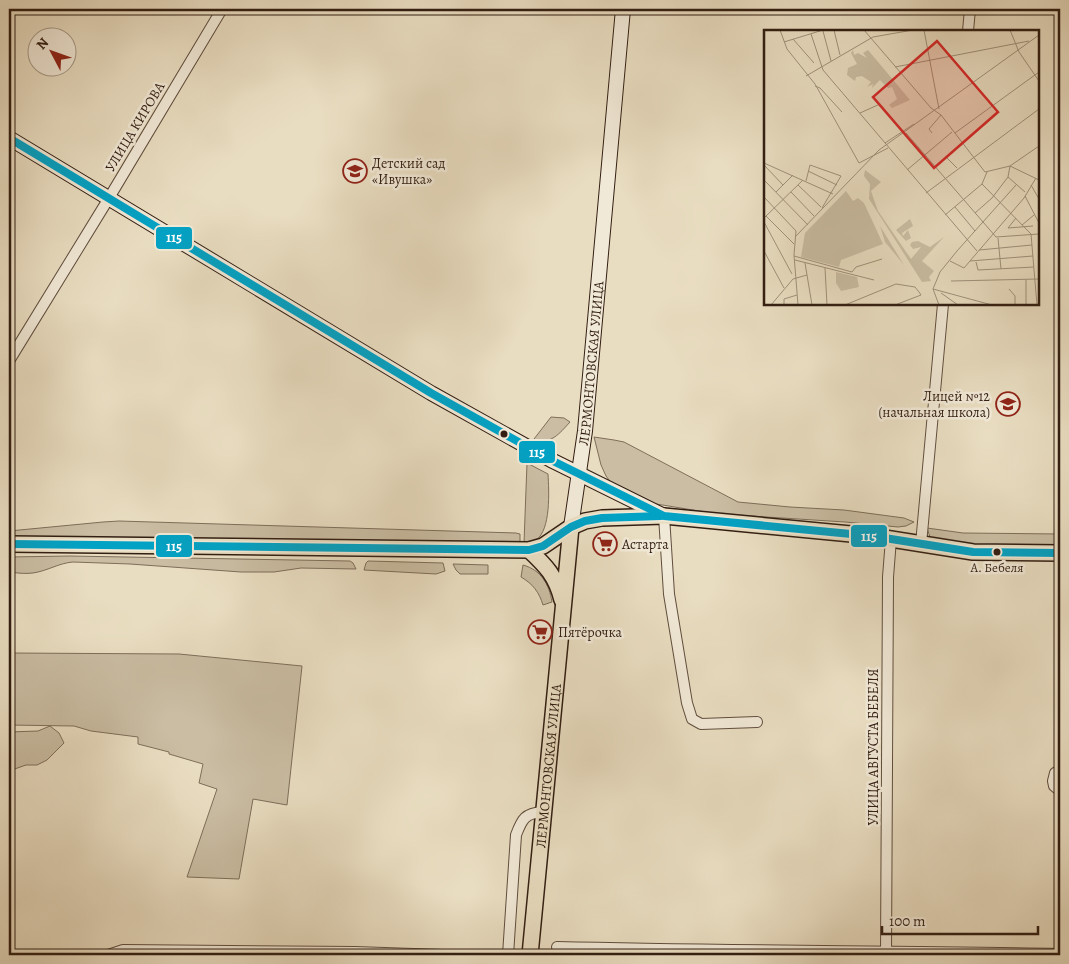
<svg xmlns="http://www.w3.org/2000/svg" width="1069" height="964" font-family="Alegreya,serif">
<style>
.green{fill:#cabda3;stroke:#7e6e5a}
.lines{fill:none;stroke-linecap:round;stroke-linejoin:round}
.minor-casing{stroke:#604e3e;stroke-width:12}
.secondary-casing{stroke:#321e12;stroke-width:16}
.primary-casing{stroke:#321e12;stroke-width:18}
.minor{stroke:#f1e9d7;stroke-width:10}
.secondary{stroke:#f1e9d7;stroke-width:14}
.primary{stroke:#e9ddc1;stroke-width:15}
.bus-1-casing{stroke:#f1e9d7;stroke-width:11}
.bus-1{stroke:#02a2c5;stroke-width:8}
.bus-dot{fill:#321e12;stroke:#f1e9d7;stroke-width:2}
.labels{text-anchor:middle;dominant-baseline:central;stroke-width:5;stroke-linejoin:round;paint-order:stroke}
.bus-label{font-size:13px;fill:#321e12;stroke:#f1e9d7}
.street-label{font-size:14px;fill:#321e12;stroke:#f1e9d7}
.poi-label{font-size:14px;fill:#321e12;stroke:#f1e9d7;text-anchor:start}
.inset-road{fill:none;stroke:#a0917b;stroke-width:1}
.view{fill:#d62828;fill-opacity:0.15;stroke:#d62828;stroke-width:2.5}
.inset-edge{fill:none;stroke:#321e12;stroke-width:2.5}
.line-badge{stroke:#f1e9d7;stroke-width:2}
.badge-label{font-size:14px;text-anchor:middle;font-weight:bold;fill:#fff}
</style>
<rect width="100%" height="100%" fill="#e9ddc1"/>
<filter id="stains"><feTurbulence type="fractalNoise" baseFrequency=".004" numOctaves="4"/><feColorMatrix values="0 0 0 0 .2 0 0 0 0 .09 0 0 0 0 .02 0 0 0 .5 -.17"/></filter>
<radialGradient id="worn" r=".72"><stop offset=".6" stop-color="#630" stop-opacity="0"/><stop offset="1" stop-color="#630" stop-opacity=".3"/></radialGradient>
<!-- green -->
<g class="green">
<path d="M551,417L564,418L570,422C560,433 550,446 534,439Z"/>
<polygon points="594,437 614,440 624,442 738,502 790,507 844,510 904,518 914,522 906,526 898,527 845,522 735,515 730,516 650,503 612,484 606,476 601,465"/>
<path d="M527,463L548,474C549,491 551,530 536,540C532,542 528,542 524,543Z"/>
<polygon points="119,521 516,533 520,534 520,543 9,540 9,531 103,522"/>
<polygon points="927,528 963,533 1060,534 1060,546 961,545 932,539 930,537"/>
<path d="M70,556L350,561L353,563L356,569L301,568L274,572H241L130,564L73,562C59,563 47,571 33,573C25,574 17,573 9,572V557Z"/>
<polygon points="368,561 443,563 445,571 436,574 364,570 366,563"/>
<polygon points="453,564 488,565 488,574 460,574 456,570"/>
<path d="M523,565C541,570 549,584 552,602L543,605C539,592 533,584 521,577Z"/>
<polygon points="9,653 179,654 302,666 287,805 253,799 239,879 187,877 217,789 199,783 203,764 169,754 169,752 138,744 138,737 91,731 74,726 9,725"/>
<polygon points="50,726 59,733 64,743 47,760 37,765 26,765 9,771 9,732 38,731"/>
</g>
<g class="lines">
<!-- minor casing -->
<g class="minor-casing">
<g id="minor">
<polyline points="968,31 970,9"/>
<polyline points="9,361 109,198 222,9"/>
<polyline points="664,516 669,594 687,703 692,719 701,724 757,722"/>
<polyline points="921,544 943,304"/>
<polyline points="1060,770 1055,773 1053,781 1054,786 1060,791"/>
<path d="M557,947C725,951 893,951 1060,954"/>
<polyline points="108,955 123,950 355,952 443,955"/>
<path d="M508,955L516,835C522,819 525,813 543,812"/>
<polyline points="886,955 888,577 891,539"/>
</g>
</g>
<!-- secondary casing -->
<g class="secondary-casing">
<g id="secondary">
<polyline points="9,138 431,393 551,460 664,516"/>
<path id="s1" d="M571,527L585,431L623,9"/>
</g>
</g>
<!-- primary casing -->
<g class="primary-casing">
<g id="primary">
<polyline points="9,544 529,550 543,546 571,527 585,521 602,518 664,516 872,536 973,552 1060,553"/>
<path d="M529,550C546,566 556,576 562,600"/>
<path id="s2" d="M530,955L571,527"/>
</g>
</g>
<!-- minor -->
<use href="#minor" class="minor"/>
<!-- secondary -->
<use href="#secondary" class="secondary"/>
<!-- primary -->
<use href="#primary" class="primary"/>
<!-- bus-1 casing -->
<g class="bus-1-casing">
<g id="bus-1">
<polyline points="9,138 431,393 551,460 664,516 872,536 973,552 1060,553"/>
<polyline points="9,544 529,550 543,546 571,527 585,521 602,518 661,516"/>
</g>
</g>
<!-- bus-1 -->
<use href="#bus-1" class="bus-1"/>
</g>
<!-- icons -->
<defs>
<g id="school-ring" transform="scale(1.25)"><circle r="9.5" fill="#f1e9d7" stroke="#8f2418" stroke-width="1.5"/><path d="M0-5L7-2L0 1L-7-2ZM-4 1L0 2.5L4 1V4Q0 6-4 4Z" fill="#8f2418"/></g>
<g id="supermarket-ring" transform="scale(1.25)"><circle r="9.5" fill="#f1e9d7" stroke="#8f2418" stroke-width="1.5"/><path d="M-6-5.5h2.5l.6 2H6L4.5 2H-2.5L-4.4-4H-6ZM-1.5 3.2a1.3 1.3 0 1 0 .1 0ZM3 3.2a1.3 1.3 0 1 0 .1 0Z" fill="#8f2418"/></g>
</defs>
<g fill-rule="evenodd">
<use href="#school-ring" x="355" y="171"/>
<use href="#school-ring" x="1008" y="404"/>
<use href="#supermarket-ring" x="605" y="544"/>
<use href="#supermarket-ring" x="540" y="632"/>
</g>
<!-- markers -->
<g class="bus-dot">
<circle cx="504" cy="434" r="4.5"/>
<circle cx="997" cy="552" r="4.5"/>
</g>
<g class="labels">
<!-- bus labels -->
<g class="bus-label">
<text x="997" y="567">А. Бебеля</text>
</g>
<!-- street labels -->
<g class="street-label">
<text transform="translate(135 127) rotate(-59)">УЛИЦА КИРОВА</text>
<text stroke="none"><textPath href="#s1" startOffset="165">ЛЕРМОНТОВСКАЯ УЛИЦА</textPath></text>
<text transform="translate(873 747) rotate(-90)">УЛИЦА АВГУСТА БЕБЕЛЯ</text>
<text stroke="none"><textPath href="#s2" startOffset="190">ЛЕРМОНТОВСКАЯ УЛИЦА</textPath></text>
</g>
<!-- poi labels -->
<g class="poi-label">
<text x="372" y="163">Детский сад<tspan x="372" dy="16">«Ивушка»</tspan></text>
<text x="990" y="396" text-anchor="end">Лицей №12<tspan x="990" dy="16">(начальная школа)</tspan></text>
<text x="622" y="544">Астарта</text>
<text x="558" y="632">Пятёрочка</text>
</g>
</g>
<!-- overview -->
<g transform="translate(764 30)">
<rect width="275" height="275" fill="#e9ddc1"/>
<path d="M89,20L90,25L94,23L103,28L99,23L104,20L146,70L128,78L125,75L133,69L128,57L124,58L116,50L108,58L109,54L103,57L107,52L98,46L92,47L91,51L83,45L84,38L93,34L87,23ZM101,140L117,152L107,161L114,181L147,229L157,217L149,219L146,215L148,212L154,211L166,217L180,207L158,231L170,241L165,247L167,251L158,252L105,169L106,154L100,146ZM82,161L89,171L94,168L100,173L119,214L77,230L75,237L37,227L41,203ZM146,189L149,196L138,203L139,206L144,200L147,208L142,211L132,200ZM116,196L140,235L121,212ZM72,242L93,247L95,257L77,261L72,253Z" fill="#cabda3"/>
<path class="inset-road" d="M16,0L23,19L51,54L95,133L124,118M70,0L76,25M100,0L167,78L177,85L221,142L246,136L275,150M160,0L175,79M246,0L255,22L275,51M59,1L67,31M47,4L59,40L213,221M29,9L50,33M20,12L59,0M131,37L265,11M42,46L109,7L149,0M51,56L56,58L78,82M96,83L116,74L138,101M142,103L232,207L275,204M168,103L165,99L177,85M191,103L275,42M121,113L150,94M184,129L182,127L193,138M0,133L69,164M0,135L19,155M143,140L188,102M44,141L73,155M244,147L261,162M0,150L44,195M42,151L46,135L77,146L58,178M218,154L267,204L273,275M34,155L57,177M267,155L275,169M12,162L29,145M27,162L50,186M162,163L275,79M261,166L275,193M0,167L32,201L30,225L34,275M191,177L211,201M211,183L228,168L244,147L246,136L275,116M181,185L218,154L223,142M2,186L30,214M0,188L39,150M252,188L244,198L269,196M0,192L28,244M258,195L270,185M31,207L115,120L275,5M234,208L237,239M215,220L268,215M0,221L20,258M30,226L88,242L92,237L118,229M31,230L110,250M186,231L200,238L260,168L272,148M206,231L269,226M212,232L214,240L270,237M41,233L48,275M61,238L63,275M262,250V275M187,251L275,249M169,259L176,242L193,221L252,155M169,259L228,275M169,259L175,275M245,259L251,266V275M177,263L194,275M7,275L29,249L43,245M20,275V269L33,265M81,275L132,254L151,257L155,262L157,265L131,275"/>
<path class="view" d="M173,11L234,82L170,138L109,67Z"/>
<rect width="275" height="275" class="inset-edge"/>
</g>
<g class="line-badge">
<rect x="155" y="226" width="38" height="24" rx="5" fill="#02a2c5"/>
<rect x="518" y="440" width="38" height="24" rx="5" fill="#02a2c5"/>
<rect x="850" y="524" width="38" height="24" rx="5" fill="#02a2c5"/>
<rect x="155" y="534" width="38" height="24" rx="5" fill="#02a2c5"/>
</g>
<g class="badge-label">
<text x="174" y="242">115</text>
<text x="537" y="457">115</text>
<text x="869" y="541">115</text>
<text x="174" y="551">115</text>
</g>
<!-- margin -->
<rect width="1069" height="964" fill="none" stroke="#e9ddc1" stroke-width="30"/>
<rect x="10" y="10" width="1049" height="944" fill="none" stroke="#321e12" stroke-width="2.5"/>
<rect x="15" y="15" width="1039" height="934" fill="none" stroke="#321e12"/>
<!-- north arrow -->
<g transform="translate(52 52) rotate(311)"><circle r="24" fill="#f1e9d7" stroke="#a59888"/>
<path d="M0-4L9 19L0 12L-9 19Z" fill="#8f2418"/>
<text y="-8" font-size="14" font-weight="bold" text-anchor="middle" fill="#321e12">N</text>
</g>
<!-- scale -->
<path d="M882 926v8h156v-8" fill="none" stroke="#321e12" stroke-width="2.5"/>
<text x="889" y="926" font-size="15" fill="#321e12" stroke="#f1e9d7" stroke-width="4" paint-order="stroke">100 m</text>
<rect width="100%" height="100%" filter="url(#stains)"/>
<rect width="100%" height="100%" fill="url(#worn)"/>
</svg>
